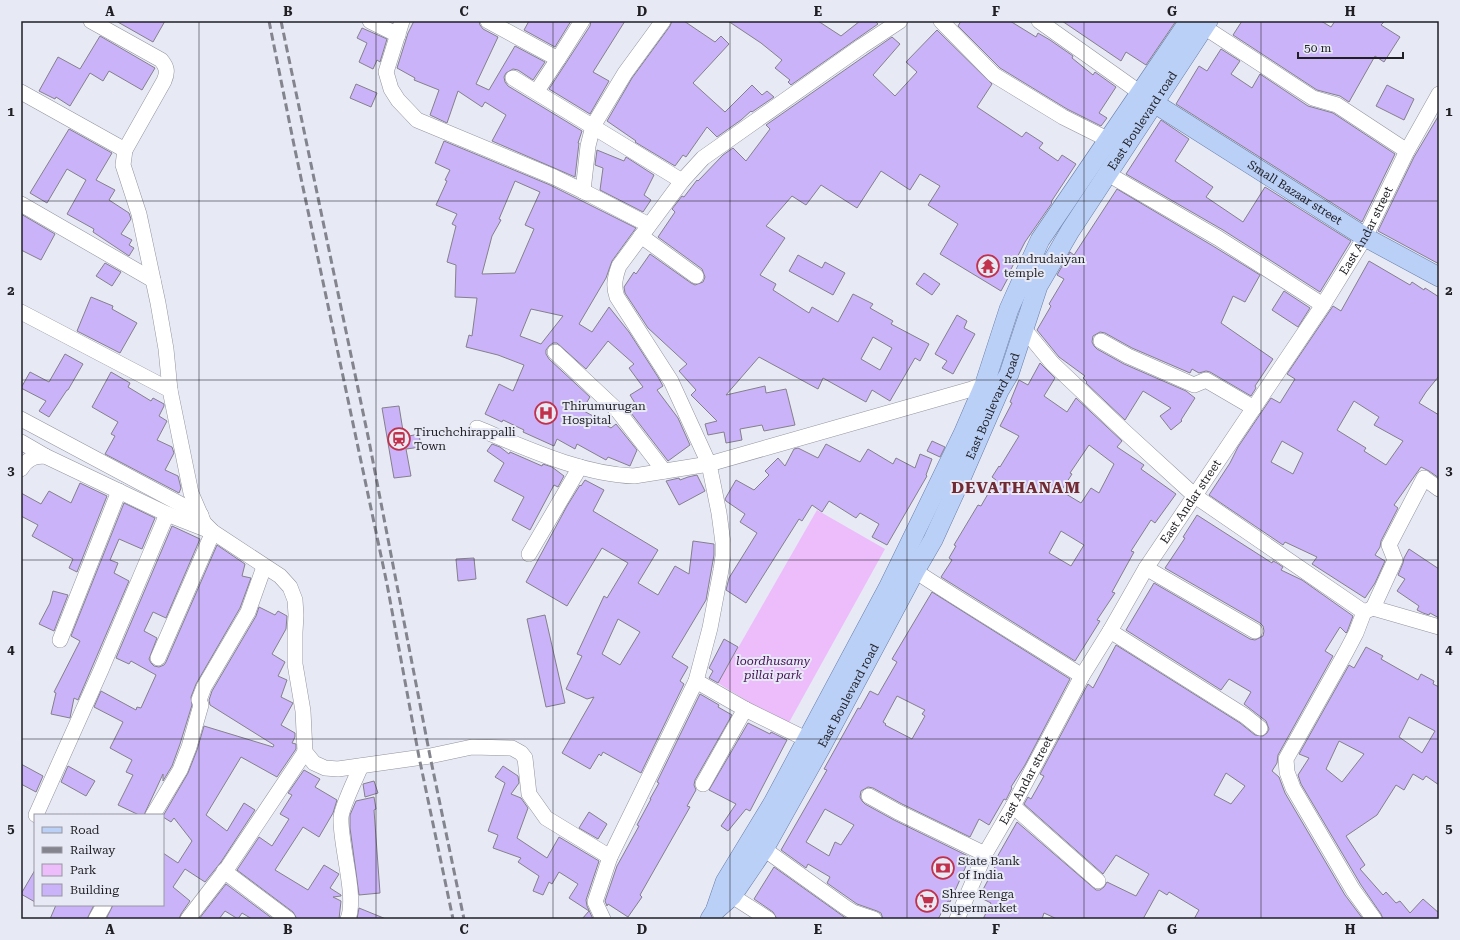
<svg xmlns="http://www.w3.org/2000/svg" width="1460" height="940" font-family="'Roboto Serif',serif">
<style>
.green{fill:#edbcfb}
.building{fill:#cab3f9;stroke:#84808b;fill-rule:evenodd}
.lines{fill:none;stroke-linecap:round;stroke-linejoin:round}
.minor-casing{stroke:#92949f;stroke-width:16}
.major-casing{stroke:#667ea9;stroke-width:20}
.minor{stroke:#fff;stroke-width:15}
.major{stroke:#bbd0f7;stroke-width:19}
.rail{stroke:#83848d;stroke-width:3;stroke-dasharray:8 4;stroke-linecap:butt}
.grid{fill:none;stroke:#1f1f24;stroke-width:1;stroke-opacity:0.55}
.labels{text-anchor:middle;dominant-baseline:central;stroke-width:4;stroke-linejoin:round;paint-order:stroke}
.street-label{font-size:12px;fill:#1f1f24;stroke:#e7e9f5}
.poi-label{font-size:12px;fill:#1f1f24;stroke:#e7e9f5;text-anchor:start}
.park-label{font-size:12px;font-style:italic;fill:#470f55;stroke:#e7e9f5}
.district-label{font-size:16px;font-weight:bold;letter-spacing:1px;fill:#712a33;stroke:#e7e9f5}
.neatline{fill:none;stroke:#1f1f24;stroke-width:1.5}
.grid-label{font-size:13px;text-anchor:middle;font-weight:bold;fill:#1f1f24}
</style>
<rect width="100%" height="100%" fill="#e7e9f5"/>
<!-- green -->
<polygon class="green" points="817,510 885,549 787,726 718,683"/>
<!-- building -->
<g class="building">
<polygon points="116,21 165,21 153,42"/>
<polygon points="414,21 479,21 480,25 483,29 498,37 476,84 489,90 515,46 545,62 533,80 518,70 513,69 506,73 504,77 505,82 508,86 582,131 578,143 579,143 575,177 492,141 506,115 485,102 482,107 458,91 447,123 430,115 439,90 414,80 415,78 397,68 408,33"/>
<polygon points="529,21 571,21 555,47 524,30"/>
<polygon points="591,21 625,21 593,72 609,81 590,114 549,89 590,26"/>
<polygon points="672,21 684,21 715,42 721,36 729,44 693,83 725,112 752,85 762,95 767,91 774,97 752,112 751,111 741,120 717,137 707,127 686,157 683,155 675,166 635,142 636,141 607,121 632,78 670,26"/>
<polygon points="728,21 818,21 841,36 860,21 875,21 878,24 791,85 788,82 790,80 775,68 782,60 761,43"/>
<polygon points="961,21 1010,21 1036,37 1038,33 1050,40 1073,56 1072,58 1093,75 1095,72 1116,87 1099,113 1107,118 1101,126 1067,109 1000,68 958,26"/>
<polygon points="1062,21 1176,21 1146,65 1126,52 1121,61"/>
<polygon points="1242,21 1321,21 1331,27 1335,21 1385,21 1381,25 1400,37 1384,62 1375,56 1349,102 1340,96 1317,90 1233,35"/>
<polygon points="362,28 387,39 380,62 377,60 373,69 359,62 367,43 357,38"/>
<path d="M937,30L992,84L977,107L1022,137L1026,132L1043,143L1039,148L1058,161L1062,155L1076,164L1051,202L1052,203L1025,242L1007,277L1008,278L1001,291L940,254L958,224L928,205L940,186L920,174L910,190L881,171L857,208L821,185L806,205L792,196L766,226L785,238L760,275L776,284L773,290L809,313L812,307L838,322L853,294L873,304L870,308L893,321L891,324L929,344L920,361L915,358L890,401L872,390L866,402L823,378L818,389L759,357L726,395L765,386L766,393L786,389L795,425L764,431L762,425L740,429L742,440L726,443L724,432L708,435L705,424L717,421L691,395L696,390L679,371L687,364L648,328L625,293L624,287L634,272L636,274L650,254L691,283L695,285L703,282L705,277L702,269L658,237L675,212L672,209L682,196L684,197L697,180L698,181L723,155L733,148L746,161L770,129L766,125L892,37L900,44L873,75L895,96L917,72L906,62ZM873,337L892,348L880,370L861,359Z"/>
<polygon points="100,36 155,68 142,90 109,71 103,81 90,73 70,106 56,97 55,99 39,91 58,57 80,69"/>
<polygon points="1221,49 1240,61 1231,74 1252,88 1260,74 1308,106 1333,113 1395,154 1362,222 1176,104 1199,66 1207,71"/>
<polygon points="356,84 377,93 371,107 350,98"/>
<polygon points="1387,85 1414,99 1404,120 1376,106"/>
<polygon points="1439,115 1439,264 1378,231 1414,157"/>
<polygon points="1161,120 1189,139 1175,161 1213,187 1206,197 1243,222 1265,187 1351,241 1320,292 1223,230 1126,174"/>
<polygon points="69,129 112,153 96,180 115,190 109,200 129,213 131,219 121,234 132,240 129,245 134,248 129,256 93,232 94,229 67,214 86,180 67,169 47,203 30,193"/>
<path d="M444,141L550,185L636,228L612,261L606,278L579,324L592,332L609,307L629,332L658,377L663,386L657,390L678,418L690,445L668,461L631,413L638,408L630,395L643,387L629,368L634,364L608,341L586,369L557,343H553L549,346L546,350V354L549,359L590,397L582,410L593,416L592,417L611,428L616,424L637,450L630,466L608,457L606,460L577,444L575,449L557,439L554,446L523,432L524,430L503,420L502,422L485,414L499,384L513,391L524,365L498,355L466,347L469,335L472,336L477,298L455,297L456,265L447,262L456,226L452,224L457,214L436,205L447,181L445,180L450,170L435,163ZM515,181L540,192L525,225L534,229L515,273L482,274L492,236L501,220L499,219ZM531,309L563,316L541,344L520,336Z"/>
<polygon points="597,150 624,161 626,157 654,175 644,195 651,200 643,212 600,190 603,168 595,165"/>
<polygon points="1117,189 1213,246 1260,275 1245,302 1233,296 1221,323 1273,359 1255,386 1256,388 1251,396 1210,372 1206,371 1199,373 1192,369 1190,373 1132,348 1105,333 1100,332 1093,336 1092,342 1094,346 1097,349 1124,364 1186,391 1195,398 1181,420 1182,421 1171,430 1160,416 1171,408 1143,391 1125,420 1086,383 1087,382 1083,378 1085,376 1059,357 1037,330 1051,306 1049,304 1064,279 1057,275 1070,252 1074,255 1087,235"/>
<polygon points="21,214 55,234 41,260 21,250"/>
<polygon points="798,255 822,268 825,262 845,273 833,295 789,271"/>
<path d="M1369,261L1410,285L1412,282L1424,290L1425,288L1439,297V376L1426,392L1419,403L1439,415V478L1429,471L1421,467L1394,505L1398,508L1381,541L1380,547L1375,555L1385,561L1375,583L1365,598L1312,564L1317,557L1285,542L1283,545L1209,495L1230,463L1238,447L1271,398L1280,403L1295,379L1287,374L1333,306L1341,311ZM1354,401L1379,417L1374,425L1403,441L1386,465L1364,451L1366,448L1337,430ZM1282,441L1303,453L1293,474L1271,462Z"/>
<polygon points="105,263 121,272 112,286 96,276"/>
<polygon points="924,273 940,284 932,295 916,284"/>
<polygon points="1284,291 1310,308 1298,327 1272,310"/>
<polygon points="91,297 113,306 112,309 137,323 120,353 77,331"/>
<polygon points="957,315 967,321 964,328 975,334 953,374 942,368 947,361 935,354"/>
<polygon points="65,354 83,364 68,390 67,390 49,417 39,411 46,401 21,388 30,372 49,382"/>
<path d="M1040,363L1055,378L1044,396L1067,412L1076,398L1122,441L1117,447L1144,465L1141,469L1176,494L1155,523L1151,520L1131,551L1134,552L1112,592L1115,593L1097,620L1100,621L1075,661L941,577L952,560L949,558L956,546L954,545L978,505L981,506L996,480L992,477L999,466L1000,467L1019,436L1000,426L1012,403L1010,402L1019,380L1028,385ZM1089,445L1114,464L1099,493L1091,488L1081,503L1061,491L1072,474L1070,473ZM1061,531L1084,545L1071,566L1049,553Z"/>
<polygon points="111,372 130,383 128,387 151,401 153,398 164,404 164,406 159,416 167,421 157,440 172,447 174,453 165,470 178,476 181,488 179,493 105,454 115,436 111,434 118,422 92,407"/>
<polygon points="399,406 404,437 419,434 421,447 406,449 411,476 394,478 382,408"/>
<polygon points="932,441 945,447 940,457 927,451"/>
<polygon points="492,444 500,447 509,454 510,452 542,466 543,464 552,467 564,476 558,487 554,485 530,530 512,520 524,497 494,481 504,463 487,451"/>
<polygon points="826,444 860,462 868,449 893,464 896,458 915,468 920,454 932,459 926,475 927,476 887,545 872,537 879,524 860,513 856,518 829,501 822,512 812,505 802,521 799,519 746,603 726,590 729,578 757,533 740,522 745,514 726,501 725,499 736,480 754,490 769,475 765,471 778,458 785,466 794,449 798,448 818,458"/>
<polygon points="697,475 705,491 679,505 666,481 679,478 680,480 688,477"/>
<path d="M585,480L604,490L593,511L658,550L638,583L658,595L675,566L689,574L693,541L714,544V555L706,600L672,657L688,667L680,681L684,684L641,773L603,752L601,756L599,754L590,769L562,753L594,697L587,699L566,689L582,656L577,654L604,596L607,598L628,563L602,548L567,606L526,582L567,506L580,485L581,486ZM618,619L640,632L620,665L602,654Z"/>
<polygon points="80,483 107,496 77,572 69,568 73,559 32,536 38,525 21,516 21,493 41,504 49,491 71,503"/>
<polygon points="124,503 155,518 142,549 119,539 110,560 118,563 114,573 129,581 78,700 74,698 70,718 51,714 56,693 54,692 80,641 71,636"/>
<path d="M1197,515L1272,563L1273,561L1277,563L1283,567L1281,570L1302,580L1353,616L1347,632L1346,633L1340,627L1325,651L1333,656L1278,755L1277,763L1272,771L1279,777L1285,793L1345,895L1363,919H1194L1199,910L1169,892L1167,895L1159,890L1143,919H1057L1044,913L1042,919H983L991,903L979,897L995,867L992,866L1017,822L1096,890H1100L1104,887L1107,882L1136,896L1149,874L1116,855L1103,874L1024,804L1028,797L1031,799L1044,776L1040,774L1088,684L1093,688L1116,645L1240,723L1255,735L1263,736L1267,733L1269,729L1266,721L1244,704L1251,692L1229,679L1221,690L1126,630L1154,583L1250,639L1255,640L1263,636L1264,631L1263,626L1260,623L1165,568L1185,538L1183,537ZM1226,773L1245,786L1231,804L1214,795Z"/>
<polygon points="172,526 200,539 166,618 153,612 144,631 157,638 149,659 151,663 154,666 159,667 164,665 166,662 217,545 245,564 242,576 251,578 240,608 196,684 191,697 192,705 180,744 172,766 163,781 163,774 144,815 139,815 118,805 133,775 126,772 132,760 110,748 123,722 94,707 101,691 136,710 137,707 141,708 156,675 131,661 129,664 116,658"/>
<polygon points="1409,549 1439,569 1439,618 1430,613 1429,615 1423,613 1417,610 1419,606 1397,591 1405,579 1398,575 1403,563 1404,558"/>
<polygon points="474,558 476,579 458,581 456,559"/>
<polygon points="53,591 68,595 54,631 39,624 50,603"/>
<path d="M932,592L1070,679L1025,765L1011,787L1012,788L1006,800L1004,799L989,825L979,819L970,837L902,804L873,788L868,787L861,791L860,797L862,801L865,804L894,820L970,857L950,902L948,901L938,919H883L881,913L877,911L857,904L827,883L830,877L808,864L806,868L781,850L827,770L824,769L858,708L860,709L870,691L878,695L897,662L892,659ZM897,696L925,710L922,714L925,716L912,739L885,725L886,724L883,722ZM825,809L854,825L841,845L835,842L829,856L806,842Z"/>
<polygon points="259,607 275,615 278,611 287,616 286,629 272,654 285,662 278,676 287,680 281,697 293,703 281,725 295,733 295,737 292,743 296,744 296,749 277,777 241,757 206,815 227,831 244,803 255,810 221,862 205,882 185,869 173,887 190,901 181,914 179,919 106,919 113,905 163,905 163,853 178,863 192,841 174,818 171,822 163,817 163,816 188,773 197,750 204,726 273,747 274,745 210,705 209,700 212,691 256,616"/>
<polygon points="545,615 565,703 546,707 527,619"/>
<polygon points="724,639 738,647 718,683 709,678 713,671 709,668"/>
<path d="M1366,647L1383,656L1381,659L1418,680L1421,674L1434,681L1433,684L1439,687V785L1426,776L1423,780L1413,774L1404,790L1396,785L1377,815L1346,836L1365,865L1360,869L1383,895L1386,892L1396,903L1400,901L1410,913L1423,899L1439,913V919H1383L1381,914L1361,885L1301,784L1298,775L1309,758L1299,754L1349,665L1354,668ZM1409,717L1435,731L1422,753L1399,737ZM1339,741L1364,754L1342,782L1326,769Z"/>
<polygon points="700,694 719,705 718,707 732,715 695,780 694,785 696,790 687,806 690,807 640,895 642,897 628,917 608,904 607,906 605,901 617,866 639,826 637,825 651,799 650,799 659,783 657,782"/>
<polygon points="748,723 770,734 771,732 787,740 750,811 746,809 728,831 721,826 736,804 709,790"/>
<polygon points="21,764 43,776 36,792 21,784"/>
<polygon points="68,766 95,781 86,796 61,782"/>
<polygon points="503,766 518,776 519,783 511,794 521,798 528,808 517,838 547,858 559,837 599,861 586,900 587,906 593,919 582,919 589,911 569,898 578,884 559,872 552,884 549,882 543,895 533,891 539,876 518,862 521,858 493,848 498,835 488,831 505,783 495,777"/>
<polygon points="304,770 320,779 315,787 337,800 333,813 319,837 303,827 275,870 308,890 324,865 339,874 330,888 341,895 341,896 333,897 341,901 339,919 297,919 293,912 237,870 259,837 272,846 289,819 280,814 292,795 288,793"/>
<polygon points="374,781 378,793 365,797 363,784"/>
<polygon points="374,797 376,809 374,810 380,893 359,895 350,828 350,815 356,801"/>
<polygon points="589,812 607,824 598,839 579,828"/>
<polygon points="774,867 840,914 847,919 777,919 773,912 754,899"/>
<polygon points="35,870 35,902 21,894"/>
<polygon points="226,884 273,919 252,919 242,913 238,919 225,911 219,919 199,919"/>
<polygon points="56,905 94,905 87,919 50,919"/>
<polygon points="359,908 386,919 357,919"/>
</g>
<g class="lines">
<!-- minor casing -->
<g class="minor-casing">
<g id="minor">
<path d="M91,21L161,60C167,67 168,72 164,81L125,150L123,165L139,214L158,303L166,349L170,390"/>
<polyline points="370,21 398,35"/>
<polyline points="402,21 386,72 391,89 398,100 417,120 554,177 583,191 588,146 593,126 625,73 663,21"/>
<polyline points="488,21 558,59 582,21"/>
<polyline points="941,21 994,75 1063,117 1109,140"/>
<polyline points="1039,21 1149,99"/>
<polyline points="1204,27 1313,98 1337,105 1407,151"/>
<polyline points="513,78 682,181"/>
<polyline points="537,91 558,59"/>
<polyline points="21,92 125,150"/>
<polyline points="1108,174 1218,238 1323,305"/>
<polyline points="583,191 649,225"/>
<polyline points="21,204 153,280"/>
<polyline points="641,236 696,276"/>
<polyline points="21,312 170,390 191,493 204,523 213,532 280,576 290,587 295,600 296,615 295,632 295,664 303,711 305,752 314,763 325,768 338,769 430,756 472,747 512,748 521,753 525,758 529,794 546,818 610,857 595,902 603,919"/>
<polyline points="1024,329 1052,363 1124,431 1195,496 1364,612"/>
<polyline points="1101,341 1128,356 1194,385 1206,380 1254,408"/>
<polyline points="555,352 618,411 664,471"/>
<polyline points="21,419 201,515"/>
<path d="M477,428C526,448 581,474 634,476L709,464L972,389L991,381"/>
<polyline points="21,442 45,456"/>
<path d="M21,469C27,459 34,456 45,456L167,514L213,532L158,658"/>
<polyline points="529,554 580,467"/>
<polyline points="1146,568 1255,631"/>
<path d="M915,571C970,607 1027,641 1082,676"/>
<polyline points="1373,608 1395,560 1389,545 1424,478 1439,489"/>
<polyline points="1110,631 1245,716 1260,728"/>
<polyline points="60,640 119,491"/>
<polyline points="696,681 745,709 806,739"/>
<polyline points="703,784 745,709"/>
<polyline points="869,796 898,812 985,854"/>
<polyline points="1013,806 1098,881"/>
<polyline points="36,815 101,670 167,514"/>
<polyline points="153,815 180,770 189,747 201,705 199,700 204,687 248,612 264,567"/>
<polyline points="764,849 845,907 853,912 874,919"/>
<path d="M610,857L696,681L710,628L721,570L723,556V543L719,513L709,464L671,381L617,297C613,286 615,277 619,266L682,181L703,158L862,46L900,21"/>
<polyline points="224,871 288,919"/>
<polyline points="732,896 768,919"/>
<polyline points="96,919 104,905"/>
<polyline points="188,919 228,867 305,752"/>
<path d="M348,919C357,896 340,845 341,818C341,808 357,776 361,766"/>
<path id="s1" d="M957,919L985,854L1013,806L1082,676L1110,631L1146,568L1323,305L1365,237L1407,151L1439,94"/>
<polyline points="1374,919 1353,890 1293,788 1287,772 1286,759 1346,652 1356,633 1364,612 1373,608 1439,627"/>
</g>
</g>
<!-- major casing -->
<g class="major-casing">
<g id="major">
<path id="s2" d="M1154,103L1365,237L1439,277"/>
<polyline points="716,908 725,882 773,803 889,586 963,434 985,383 1009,309 1040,240 1189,21"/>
<path id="s3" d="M710,919L715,911L732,896L764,849L821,747L915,571L933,540L959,483L999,391L1009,374L1038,286L1070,231L1208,21"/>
</g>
</g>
<!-- minor -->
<use href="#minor" class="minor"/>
<!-- major -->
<use href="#major" class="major"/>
<!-- rail -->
<g class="rail">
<polyline points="269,21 294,145 387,584 419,757 453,919"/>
<polyline points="281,21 369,441 430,756 464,919"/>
</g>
</g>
<!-- grid -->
<path class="grid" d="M199,21V919M376,21V919M553,21V919M730,21V919M907,21V919M1084,21V919M1261,21V919M21,201H1439M21,380H1439M21,560H1439M21,739H1439"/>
<!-- icons -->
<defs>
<g id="temple-ring" transform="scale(1.15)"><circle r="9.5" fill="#e7e9f5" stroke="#c2314b" stroke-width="1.5"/><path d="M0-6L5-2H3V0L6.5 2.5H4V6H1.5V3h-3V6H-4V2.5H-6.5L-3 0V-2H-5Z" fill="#c2314b"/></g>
<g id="hospital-ring" transform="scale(1.15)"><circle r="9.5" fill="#e7e9f5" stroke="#c2314b" stroke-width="1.5"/><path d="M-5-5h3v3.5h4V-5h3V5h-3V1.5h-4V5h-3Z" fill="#c2314b"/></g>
<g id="station-ring" transform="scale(1.15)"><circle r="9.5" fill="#e7e9f5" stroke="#c2314b" stroke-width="1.5"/><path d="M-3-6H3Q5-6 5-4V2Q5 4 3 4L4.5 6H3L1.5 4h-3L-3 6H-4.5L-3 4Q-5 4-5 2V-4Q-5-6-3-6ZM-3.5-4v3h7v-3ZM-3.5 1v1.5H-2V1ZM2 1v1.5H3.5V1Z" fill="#c2314b"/></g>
<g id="bank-ring" transform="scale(1.15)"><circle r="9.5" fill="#e7e9f5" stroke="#c2314b" stroke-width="1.5"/><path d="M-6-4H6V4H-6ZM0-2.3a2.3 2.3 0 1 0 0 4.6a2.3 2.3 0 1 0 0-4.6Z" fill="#c2314b"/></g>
<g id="supermarket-ring" transform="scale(1.15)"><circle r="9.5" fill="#e7e9f5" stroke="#c2314b" stroke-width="1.5"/><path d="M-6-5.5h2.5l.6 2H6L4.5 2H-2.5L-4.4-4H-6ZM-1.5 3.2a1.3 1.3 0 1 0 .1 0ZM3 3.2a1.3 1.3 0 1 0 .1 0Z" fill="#c2314b"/></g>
</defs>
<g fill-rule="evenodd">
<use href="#temple-ring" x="988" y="266"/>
<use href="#hospital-ring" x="546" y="413"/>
<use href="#station-ring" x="399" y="439"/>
<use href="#bank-ring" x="943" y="868"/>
<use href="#supermarket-ring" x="927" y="901"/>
</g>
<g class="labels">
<!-- street labels -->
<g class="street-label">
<text stroke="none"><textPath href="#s3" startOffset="912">East Boulevard road</textPath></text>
<text stroke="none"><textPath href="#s2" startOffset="167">Small Bazaar street</textPath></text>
<text stroke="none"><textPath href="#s1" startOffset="802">East Andar street</textPath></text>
<text stroke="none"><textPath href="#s3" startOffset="588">East Boulevard road</textPath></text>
<text stroke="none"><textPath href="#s1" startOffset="479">East Andar street</textPath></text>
<text stroke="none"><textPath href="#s3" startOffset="264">East Boulevard road</textPath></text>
<text stroke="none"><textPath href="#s1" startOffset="155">East Andar street</textPath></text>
</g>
<!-- poi labels -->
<g class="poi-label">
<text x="1004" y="259">nandrudaiyan<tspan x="1004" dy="14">temple</tspan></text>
<text x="562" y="406">Thirumurugan<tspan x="562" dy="14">Hospital</tspan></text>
<text x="414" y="432">Tiruchchirappalli<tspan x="414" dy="14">Town</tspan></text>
<text x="958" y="861">State Bank<tspan x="958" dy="14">of India</tspan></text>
<text x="942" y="894">Shree Renga<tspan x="942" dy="14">Supermarket</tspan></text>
</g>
<!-- park labels -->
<g class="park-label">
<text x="773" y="661">loordhusamy<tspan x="773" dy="14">pillai park</tspan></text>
</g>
<!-- district labels -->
<g class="district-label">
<text x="1016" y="487">DEVATHANAM</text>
</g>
</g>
<!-- border -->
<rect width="1460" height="940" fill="none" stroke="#e7e9f5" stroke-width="44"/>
<!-- legend -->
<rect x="34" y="814" width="130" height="92" fill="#e7e9f5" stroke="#9798a1"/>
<rect x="42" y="827" width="20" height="6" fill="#bbd0f7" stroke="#9798a1"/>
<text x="70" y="834" font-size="12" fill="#1f1f24">Road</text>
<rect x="42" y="847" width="20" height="6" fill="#83848d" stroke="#9798a1"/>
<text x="70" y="854" font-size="12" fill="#1f1f24">Railway</text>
<rect x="42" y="864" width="20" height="12" fill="#edbcfb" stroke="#9798a1"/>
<text x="70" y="874" font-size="12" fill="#1f1f24">Park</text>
<rect x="42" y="884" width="20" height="12" fill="#cab3f9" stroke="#9798a1"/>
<text x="70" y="894" font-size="12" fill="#1f1f24">Building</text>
<!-- scale -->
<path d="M1298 52v6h105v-6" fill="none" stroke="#1f1f24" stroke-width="2"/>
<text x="1304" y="52" font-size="12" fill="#1f1f24" stroke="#e7e9f5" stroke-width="3" paint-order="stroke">50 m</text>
<rect x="22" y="22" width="1416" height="896" class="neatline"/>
<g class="grid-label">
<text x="110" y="16">A</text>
<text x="288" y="16">B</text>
<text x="464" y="16">C</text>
<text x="642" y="16">D</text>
<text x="818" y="16">E</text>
<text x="996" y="16">F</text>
<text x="1172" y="16">G</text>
<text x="1350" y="16">H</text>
<text x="11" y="116">1</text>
<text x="1449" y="116">1</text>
<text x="11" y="295">2</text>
<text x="1449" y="295">2</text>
<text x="11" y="475">3</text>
<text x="1449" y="475">3</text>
<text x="11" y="654">4</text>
<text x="1449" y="654">4</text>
<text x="11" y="833">5</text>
<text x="1449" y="833">5</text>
<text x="110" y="934">A</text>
<text x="288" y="934">B</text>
<text x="464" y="934">C</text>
<text x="642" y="934">D</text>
<text x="818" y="934">E</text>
<text x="996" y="934">F</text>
<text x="1172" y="934">G</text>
<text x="1350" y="934">H</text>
</g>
</svg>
